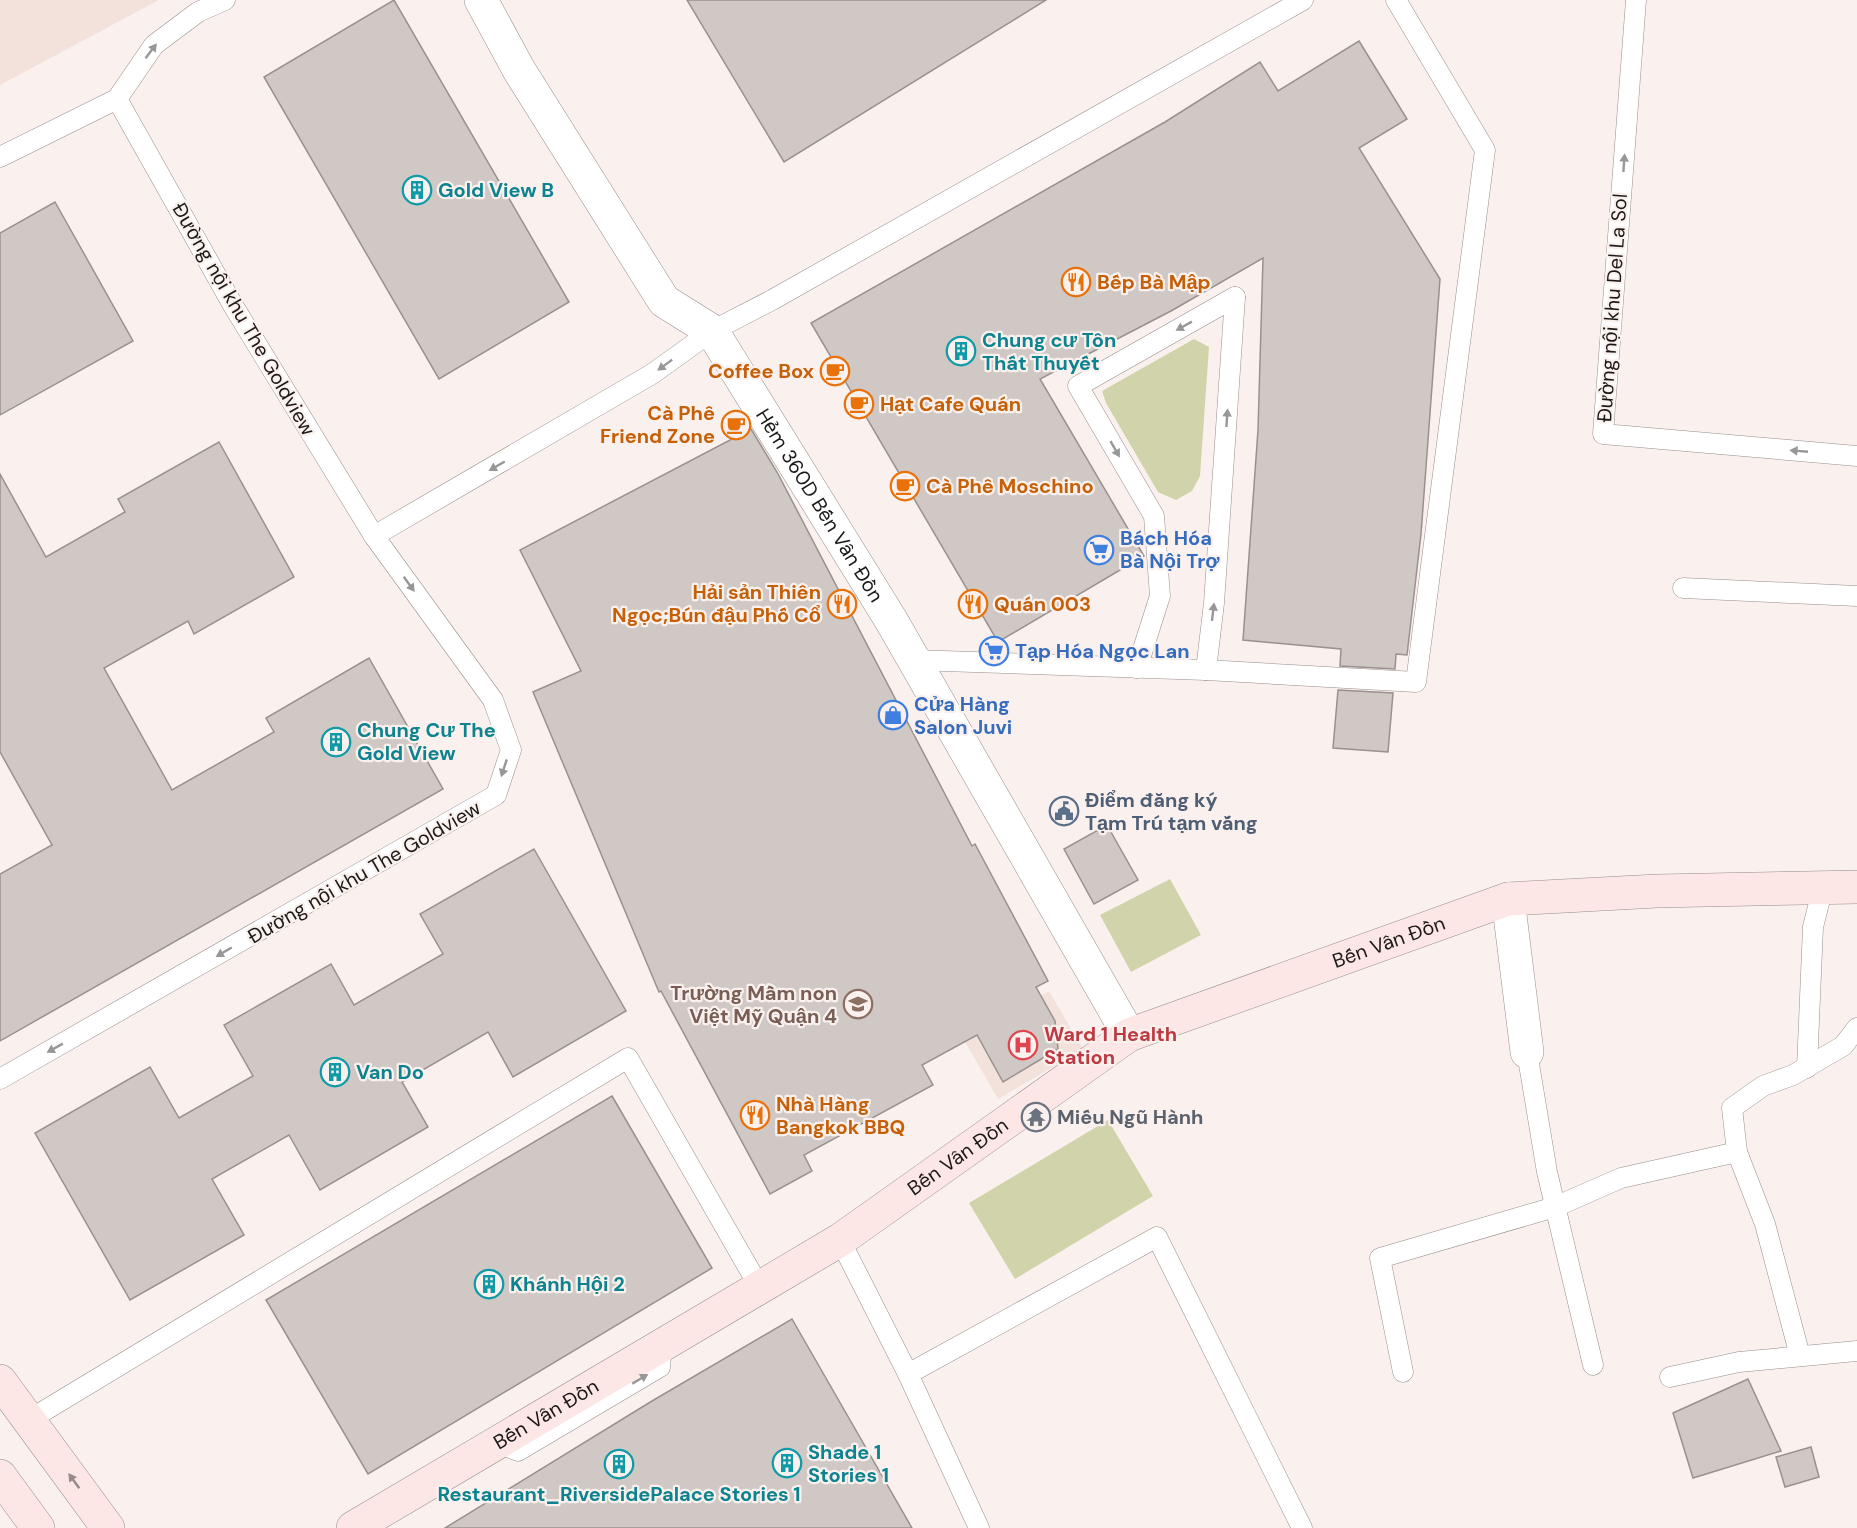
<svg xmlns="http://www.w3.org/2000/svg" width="1857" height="1528" font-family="'DM Sans',sans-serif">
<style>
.built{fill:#f3e2db}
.green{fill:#d1d4ab}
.building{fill:#d0c8c4;stroke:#99918e;stroke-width:1.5}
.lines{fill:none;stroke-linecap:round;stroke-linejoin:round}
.lane-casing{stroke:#968e8b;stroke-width:21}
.street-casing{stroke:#968e8b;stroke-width:34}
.secondary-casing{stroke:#968e8b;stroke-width:34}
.lane{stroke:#fff;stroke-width:20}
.street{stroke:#fff;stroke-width:33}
.secondary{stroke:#fce7e6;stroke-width:33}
.oneway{fill:#989797}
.oneway2{fill:#978a89}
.labels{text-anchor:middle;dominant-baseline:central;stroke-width:4.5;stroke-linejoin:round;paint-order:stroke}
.culture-label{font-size:20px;font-weight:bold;fill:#0d838f;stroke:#faf1ee;text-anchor:start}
.food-label{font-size:20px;font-weight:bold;fill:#c56008;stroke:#faf1ee;text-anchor:start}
.street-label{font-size:20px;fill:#1b1817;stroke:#faf1ee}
.shop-label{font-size:20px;font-weight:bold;fill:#366cbe;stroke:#faf1ee;text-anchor:start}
.service-label{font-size:20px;font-weight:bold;fill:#4e5e75;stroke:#faf1ee;text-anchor:start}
.education-label{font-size:20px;font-weight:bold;fill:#785e54;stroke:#faf1ee;text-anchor:end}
.health-label{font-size:20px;font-weight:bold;fill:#be3a42;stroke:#faf1ee;text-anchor:start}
.worship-label{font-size:20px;font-weight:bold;fill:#5b616d;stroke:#faf1ee;text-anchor:start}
</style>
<rect width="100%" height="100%" fill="#faf1ee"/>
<!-- built -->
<g class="built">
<polygon points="0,0 159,0 0,85"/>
<polygon points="1049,991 1083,1049 998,1099 964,1040"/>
</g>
<!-- green -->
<g class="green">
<polygon points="1194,339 1209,347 1200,476 1192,491 1176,500 1158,492 1106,403 1102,391"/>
<polygon points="1170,879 1201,935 1131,972 1100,915"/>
<polygon points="1108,1120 1153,1196 1015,1279 969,1203"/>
</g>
<!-- building -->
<g class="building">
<polygon points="394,0 569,302 439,379 264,77"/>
<polygon points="687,0 1046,0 784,162"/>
<polygon points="1359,41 1407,119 1359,148 1440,279 1421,534 1407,655 1396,654 1395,669 1340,666 1341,649 1243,640 1258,430 1263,258 1171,311 1040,379 1144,556 998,642 811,323 1165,122 1260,62 1278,91"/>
<polygon points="55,202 133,341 0,415 0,233"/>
<polygon points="751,429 777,472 972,846 975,844 1048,981 1036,987 1055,1021 1058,1049 1003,1082 977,1035 922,1065 933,1085 804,1155 812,1171 770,1194 661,991 659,992 533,692 581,671 520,550"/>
<polygon points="219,442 294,577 194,634 188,621 104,668 172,790 274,732 266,718 369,658 443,789 0,1041 0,874 52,845 0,752 0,474 46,557 125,512 118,499"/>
<polygon points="1338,690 1393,693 1388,752 1333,748"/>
<polygon points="1107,825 1138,880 1094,904 1064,849"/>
<polygon points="534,849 626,1011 513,1077 488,1032 402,1082 428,1127 320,1190 289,1135 212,1179 244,1235 130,1300 35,1133 150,1067 179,1118 253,1076 224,1025 331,964 354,1005 443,954 420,914"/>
<polygon points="612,1096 712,1268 368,1474 266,1300"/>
<polygon points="792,1319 912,1528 445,1528 652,1401"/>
<polygon points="1748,1379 1781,1451 1693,1478 1673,1413"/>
<polygon points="1811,1447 1819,1477 1785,1487 1776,1457"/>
</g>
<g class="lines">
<!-- lane casing -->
<g class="lane-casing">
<g id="lane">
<polyline points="1636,0 1603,434 1857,456"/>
<polyline points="0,157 117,99 154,45 198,12 225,0"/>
<polyline points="374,536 652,374 712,331 772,300 1303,0"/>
<polyline points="1683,588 1857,596"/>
<polyline points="913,660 1206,670 1416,682 1485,150 1396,0"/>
<polyline points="1137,668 1160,596 1154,516 1078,386 1235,297"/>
<polyline points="1206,670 1214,603 1235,297"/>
<polyline points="1527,1052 1547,1172 1593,1365"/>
<polyline points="1807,1068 1813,927 1823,887"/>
<polyline points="0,1079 496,795 511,750 493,700 374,536 234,307 117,99"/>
<polyline points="840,1240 908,1374 979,1528"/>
<polyline points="1800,1356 1765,1224 1737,1152 1732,1108 1763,1086 1793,1075 1843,1046 1857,1028"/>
<polyline points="1403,1372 1380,1258 1555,1207 1621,1178 1737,1152"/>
<polyline points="908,1374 1157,1237 1302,1528"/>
<polyline points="1670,1377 1739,1362 1857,1351"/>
<polyline points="29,1420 628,1058 760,1288"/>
<polyline points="498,1443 518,1451 660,1367 662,1345"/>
</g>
</g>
<!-- street casing -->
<g class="street-casing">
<g id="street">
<path id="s1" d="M481,0L519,70L664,301L712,331L891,620L1129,1035"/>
<polyline points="1508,899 1527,1052"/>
</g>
</g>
<!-- secondary casing -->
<g class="secondary-casing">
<g id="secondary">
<polyline points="0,1381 108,1528"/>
<polyline points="0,1476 38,1528"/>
<path id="s2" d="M353,1528L840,1240L1129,1035L1508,899L1657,891L1857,887"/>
</g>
</g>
<!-- lane -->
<use href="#lane" class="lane"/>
<!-- street -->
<use href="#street" class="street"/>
<!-- secondary -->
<use href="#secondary" class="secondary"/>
</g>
<!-- one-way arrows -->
<defs><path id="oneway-solid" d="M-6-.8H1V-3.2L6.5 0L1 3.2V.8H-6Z" transform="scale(1.5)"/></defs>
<g class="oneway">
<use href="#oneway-solid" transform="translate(151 51) rotate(-53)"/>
<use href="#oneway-solid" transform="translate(1624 163) rotate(-86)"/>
<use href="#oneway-solid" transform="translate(1184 326) rotate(151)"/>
<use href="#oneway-solid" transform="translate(665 365) rotate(143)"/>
<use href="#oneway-solid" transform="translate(1227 418) rotate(-86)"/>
<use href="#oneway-solid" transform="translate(1115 449) rotate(60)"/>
<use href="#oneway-solid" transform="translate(1799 451) rotate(-175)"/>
<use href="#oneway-solid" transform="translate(497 466) rotate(150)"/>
<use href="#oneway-solid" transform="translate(409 584) rotate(54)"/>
<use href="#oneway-solid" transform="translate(1213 612) rotate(-83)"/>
<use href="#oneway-solid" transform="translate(504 768) rotate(108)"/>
<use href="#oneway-solid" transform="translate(224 952) rotate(150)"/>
<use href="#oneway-solid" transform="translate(55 1048) rotate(151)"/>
<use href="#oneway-solid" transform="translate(640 1379) rotate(-31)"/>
</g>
<use class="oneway2" href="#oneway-solid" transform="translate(74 1481) rotate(-126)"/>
<!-- icons -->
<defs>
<g id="building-ring" transform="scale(1.5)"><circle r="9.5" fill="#faf1ee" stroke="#0f9aa8" stroke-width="1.5"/><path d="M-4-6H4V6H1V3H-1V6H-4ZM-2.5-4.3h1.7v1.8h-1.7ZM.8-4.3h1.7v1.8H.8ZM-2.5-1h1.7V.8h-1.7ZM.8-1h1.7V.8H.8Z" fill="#0f9aa8"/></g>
<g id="restaurant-ring" transform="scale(1.5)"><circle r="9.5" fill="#faf1ee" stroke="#e8710a" stroke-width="1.5"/><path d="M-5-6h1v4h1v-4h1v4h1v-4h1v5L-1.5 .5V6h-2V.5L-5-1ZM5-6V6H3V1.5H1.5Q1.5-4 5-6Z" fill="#e8710a"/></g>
<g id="cafe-ring" transform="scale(1.5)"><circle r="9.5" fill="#faf1ee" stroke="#e8710a" stroke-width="1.5"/><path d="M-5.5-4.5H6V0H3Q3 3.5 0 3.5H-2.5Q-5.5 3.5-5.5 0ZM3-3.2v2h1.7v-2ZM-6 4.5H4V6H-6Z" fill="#e8710a"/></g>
<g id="supermarket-ring" transform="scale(1.5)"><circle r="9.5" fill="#faf1ee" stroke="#3f7fe0" stroke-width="1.5"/><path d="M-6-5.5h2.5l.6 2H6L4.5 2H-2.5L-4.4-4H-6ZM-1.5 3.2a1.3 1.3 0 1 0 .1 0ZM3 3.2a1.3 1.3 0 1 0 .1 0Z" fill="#3f7fe0"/></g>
<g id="shop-ring" transform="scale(1.5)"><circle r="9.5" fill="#faf1ee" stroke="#3f7fe0" stroke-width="1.5"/><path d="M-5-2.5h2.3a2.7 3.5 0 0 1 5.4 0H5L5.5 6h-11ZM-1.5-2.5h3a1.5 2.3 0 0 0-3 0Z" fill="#3f7fe0"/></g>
<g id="civic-ring" transform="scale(1.5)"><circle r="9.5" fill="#faf1ee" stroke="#5c6f8a" stroke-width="1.5"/><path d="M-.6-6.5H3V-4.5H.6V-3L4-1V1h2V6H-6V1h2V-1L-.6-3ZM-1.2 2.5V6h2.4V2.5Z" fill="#5c6f8a"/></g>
<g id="school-ring" transform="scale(1.5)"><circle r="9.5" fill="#faf1ee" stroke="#8d6e63" stroke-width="1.5"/><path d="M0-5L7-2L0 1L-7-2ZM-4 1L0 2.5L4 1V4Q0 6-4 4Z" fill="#8d6e63"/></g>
<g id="hospital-ring" transform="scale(1.5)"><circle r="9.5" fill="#faf1ee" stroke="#e0444e" stroke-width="1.5"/><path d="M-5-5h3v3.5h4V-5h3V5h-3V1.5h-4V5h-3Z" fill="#e0444e"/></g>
<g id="temple-ring" transform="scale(1.5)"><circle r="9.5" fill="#faf1ee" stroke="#6b7280" stroke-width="1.5"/><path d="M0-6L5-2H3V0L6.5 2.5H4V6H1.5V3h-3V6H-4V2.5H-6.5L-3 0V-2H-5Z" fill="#6b7280"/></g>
</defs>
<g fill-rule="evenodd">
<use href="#building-ring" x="417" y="190"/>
<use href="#restaurant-ring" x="1076" y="282"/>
<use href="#building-ring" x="961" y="351"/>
<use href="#cafe-ring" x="835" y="371"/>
<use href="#cafe-ring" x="859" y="404"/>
<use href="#cafe-ring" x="736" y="425"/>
<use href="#cafe-ring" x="905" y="486"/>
<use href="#supermarket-ring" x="1099" y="550"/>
<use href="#restaurant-ring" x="842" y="604"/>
<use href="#restaurant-ring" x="973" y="604"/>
<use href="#supermarket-ring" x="994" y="651"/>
<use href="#shop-ring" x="893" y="715"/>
<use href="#building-ring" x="336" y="742"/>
<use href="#civic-ring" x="1064" y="811"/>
<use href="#school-ring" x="858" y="1004"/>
<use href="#hospital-ring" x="1023" y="1045"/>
<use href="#building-ring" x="335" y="1072"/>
<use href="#restaurant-ring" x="755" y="1115"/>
<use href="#temple-ring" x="1036" y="1117"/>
<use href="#building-ring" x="489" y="1284"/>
<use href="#building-ring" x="787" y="1463"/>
<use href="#building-ring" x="619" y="1464"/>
</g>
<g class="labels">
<!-- culture labels -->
<g class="culture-label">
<text x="438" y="190">Gold View B</text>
<text x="982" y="340">Chung cư Tôn<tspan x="982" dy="23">Thất Thuyết</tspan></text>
<text x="357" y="730">Chung Cư The<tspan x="357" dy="23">Gold View</tspan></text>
<text x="356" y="1072">Van Do</text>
<text x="510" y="1284">Khánh Hội 2</text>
<text x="808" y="1452">Shade 1<tspan x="808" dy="23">Stories 1</tspan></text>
<text x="619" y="1494" text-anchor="middle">Restaurant_RiversidePalace Stories 1</text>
</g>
<!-- food labels -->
<g class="food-label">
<text x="1097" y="282">Bếp Bà Mập</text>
<text x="814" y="371" text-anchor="end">Coffee Box</text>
<text x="880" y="404">Hạt Cafe Quán</text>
<text x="715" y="413" text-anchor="end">Cà Phê<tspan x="715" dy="23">Friend Zone</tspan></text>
<text x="926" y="486">Cà Phê Moschino</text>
<text x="821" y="592" text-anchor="end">Hải sản Thiên<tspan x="821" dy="23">Ngọc;Bún đậu Phố Cổ</tspan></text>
<text x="994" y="604">Quán 003</text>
<text x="776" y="1104">Nhà Hàng<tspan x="776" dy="23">Bangkok BBQ</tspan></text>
</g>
<!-- street labels -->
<g class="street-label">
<text transform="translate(1612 308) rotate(-86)">Đường nội khu Del La Sol</text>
<text transform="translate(244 319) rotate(60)">Đường nội khu The Goldview</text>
<text stroke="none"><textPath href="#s1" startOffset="614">Hẻm 360D Bến Vân Đồn</textPath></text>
<text transform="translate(364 872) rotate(-30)">Đường nội khu The Goldview</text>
<text stroke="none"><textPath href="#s2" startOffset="1196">Bến Vân Đồn</textPath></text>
<text stroke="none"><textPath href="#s2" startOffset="710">Bến Vân Đồn</textPath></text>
<text stroke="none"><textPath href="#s2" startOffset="224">Bến Vân Đồn</textPath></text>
</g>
<!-- shop labels -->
<g class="shop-label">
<text x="1120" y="538">Bách Hóa<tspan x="1120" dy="23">Bà Nội Trợ</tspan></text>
<text x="1015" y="651">Tạp Hóa Ngọc Lan</text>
<text x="914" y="704">Cửa Hàng<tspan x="914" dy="23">Salon Juvi</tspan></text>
</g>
<!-- service labels -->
<g class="service-label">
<text x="1085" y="800">Điểm đăng ký<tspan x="1085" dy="23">Tạm Trú tạm vắng</tspan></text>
</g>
<!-- education labels -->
<g class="education-label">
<text x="837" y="993">Trường Mầm non<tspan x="837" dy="23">Việt Mỹ Quận 4</tspan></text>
</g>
<!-- health labels -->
<g class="health-label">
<text x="1044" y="1034">Ward 1 Health<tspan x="1044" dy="23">Station</tspan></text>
</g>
<!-- worship labels -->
<g class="worship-label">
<text x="1057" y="1117">Miếu Ngũ Hành</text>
</g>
</g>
</svg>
